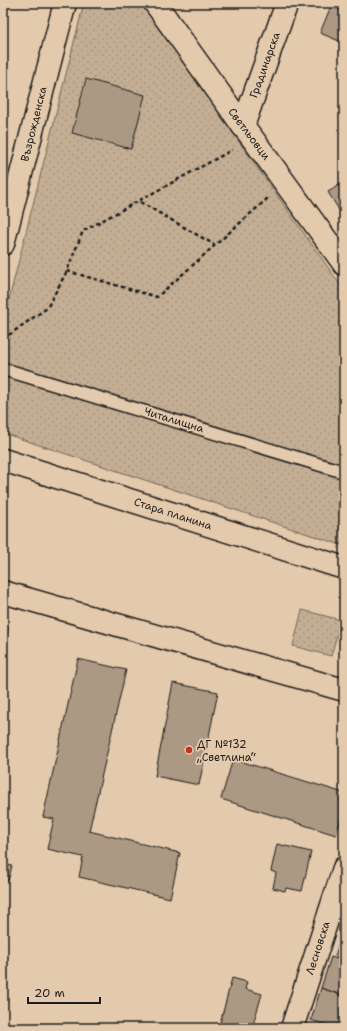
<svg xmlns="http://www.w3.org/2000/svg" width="347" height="1031" font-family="'Shantell Sans',sans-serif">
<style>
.park{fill:url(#park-dots);stroke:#706558}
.building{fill:#ac9984;stroke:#1c1c1c}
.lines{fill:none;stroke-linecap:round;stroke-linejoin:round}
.lane-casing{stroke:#1c1c1c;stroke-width:15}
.street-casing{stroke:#1c1c1c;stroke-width:25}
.secondary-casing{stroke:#1c1c1c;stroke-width:25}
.path{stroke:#1c1c1c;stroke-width:2.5;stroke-dasharray:4 3;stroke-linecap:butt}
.lane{stroke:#e4caac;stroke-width:12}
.street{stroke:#e4caac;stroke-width:22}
.secondary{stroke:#e4caac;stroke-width:22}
.poi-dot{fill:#c8321e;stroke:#e4caac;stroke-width:1.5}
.labels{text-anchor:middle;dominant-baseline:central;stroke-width:3.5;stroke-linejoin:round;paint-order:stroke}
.street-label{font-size:11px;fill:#1c1c1c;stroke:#e4caac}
.poi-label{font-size:11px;fill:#1c1c1c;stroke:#e4caac;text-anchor:start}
</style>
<defs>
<pattern id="park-dots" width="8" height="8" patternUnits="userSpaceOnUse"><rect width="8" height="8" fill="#c3ae94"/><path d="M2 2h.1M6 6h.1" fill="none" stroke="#a7957f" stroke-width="1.8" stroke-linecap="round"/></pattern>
</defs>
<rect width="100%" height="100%" fill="#e4caac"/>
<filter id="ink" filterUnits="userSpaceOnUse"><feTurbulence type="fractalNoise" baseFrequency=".025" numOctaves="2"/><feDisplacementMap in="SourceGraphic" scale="8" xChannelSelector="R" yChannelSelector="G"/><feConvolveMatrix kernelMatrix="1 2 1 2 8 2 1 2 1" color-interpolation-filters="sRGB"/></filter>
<g filter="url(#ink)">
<!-- park -->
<g class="park">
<polygon points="84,3 141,3 344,290 344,546 3,433 3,323"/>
<polygon points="302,610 341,620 331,656 293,646"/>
</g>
<!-- building -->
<g class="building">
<polygon points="331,6 344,11 344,43 320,33"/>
<polygon points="86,79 145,95 131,149 72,133"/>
<polygon points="344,176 344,218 328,192 344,182 341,178"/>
<polygon points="3,619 8,628 4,659 3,659"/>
<polygon points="78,659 126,670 89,831 180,853 170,898 79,877 83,857 47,849 54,819 43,817"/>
<polygon points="173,683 218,692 199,785 155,776"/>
<polygon points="233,759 344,793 344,809 336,835 221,799"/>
<polygon points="277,844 311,852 302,891 286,888 285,891 273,888 276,873 271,871"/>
<polygon points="3,864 12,866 8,881 3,880"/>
<polygon points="344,927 344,959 335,956"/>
<polygon points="331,957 344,961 344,996 321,988"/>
<polygon points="232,978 247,982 245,989 262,994 252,1028 219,1027"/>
<polygon points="321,988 344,996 344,1028 337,1028 311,1020"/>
</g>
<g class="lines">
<!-- lane casing -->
<g class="lane-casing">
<polyline id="lane" points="3,369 344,472"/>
</g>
<!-- street casing -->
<g class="street-casing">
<g id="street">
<polyline points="155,3 243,126 253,139 344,264"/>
<polyline points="243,126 287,3"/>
<polyline points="3,244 65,3"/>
<polyline points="3,592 344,690"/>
<polyline points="292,1028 344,868"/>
</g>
</g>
<!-- secondary casing -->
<g class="secondary-casing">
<polyline id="secondary" points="3,460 344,568"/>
</g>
<!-- path -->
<g class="path">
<polyline points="140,202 215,245"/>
<polyline points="67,271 157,297 268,198"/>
<polyline points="3,339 47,308 67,271 83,231 232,150"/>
</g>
<!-- lane -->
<use href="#lane" class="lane"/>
<!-- street -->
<use href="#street" class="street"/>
<!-- secondary -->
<use href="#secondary" class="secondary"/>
</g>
</g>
<!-- markers -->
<circle class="poi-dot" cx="189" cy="750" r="4"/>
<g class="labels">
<!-- street labels -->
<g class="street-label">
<text transform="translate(265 65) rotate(-70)">Градинарска</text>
<text transform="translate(34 124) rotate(-76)">Възрожденска</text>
<text transform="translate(249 134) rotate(53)">Светльовци</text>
<text transform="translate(174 420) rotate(17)">Читалищна</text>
<text transform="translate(173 514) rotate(18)">Стара планина</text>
<text transform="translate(318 948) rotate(-72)">Лесновска</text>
</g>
<!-- poi labels -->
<g class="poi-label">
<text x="197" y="744">ДГ №132<tspan x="197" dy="13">„Светлина“</tspan></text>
</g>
</g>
<!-- margin -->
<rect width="347" height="1031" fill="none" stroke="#e4caac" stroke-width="16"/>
<rect x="8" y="8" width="331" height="1015" fill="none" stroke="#1c1c1c" stroke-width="1.5" filter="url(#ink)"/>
<!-- scale -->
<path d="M28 997v6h72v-6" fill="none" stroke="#1c1c1c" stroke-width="2"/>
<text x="34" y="997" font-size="12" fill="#1c1c1c" stroke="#e4caac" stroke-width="3" paint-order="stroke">20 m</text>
</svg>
